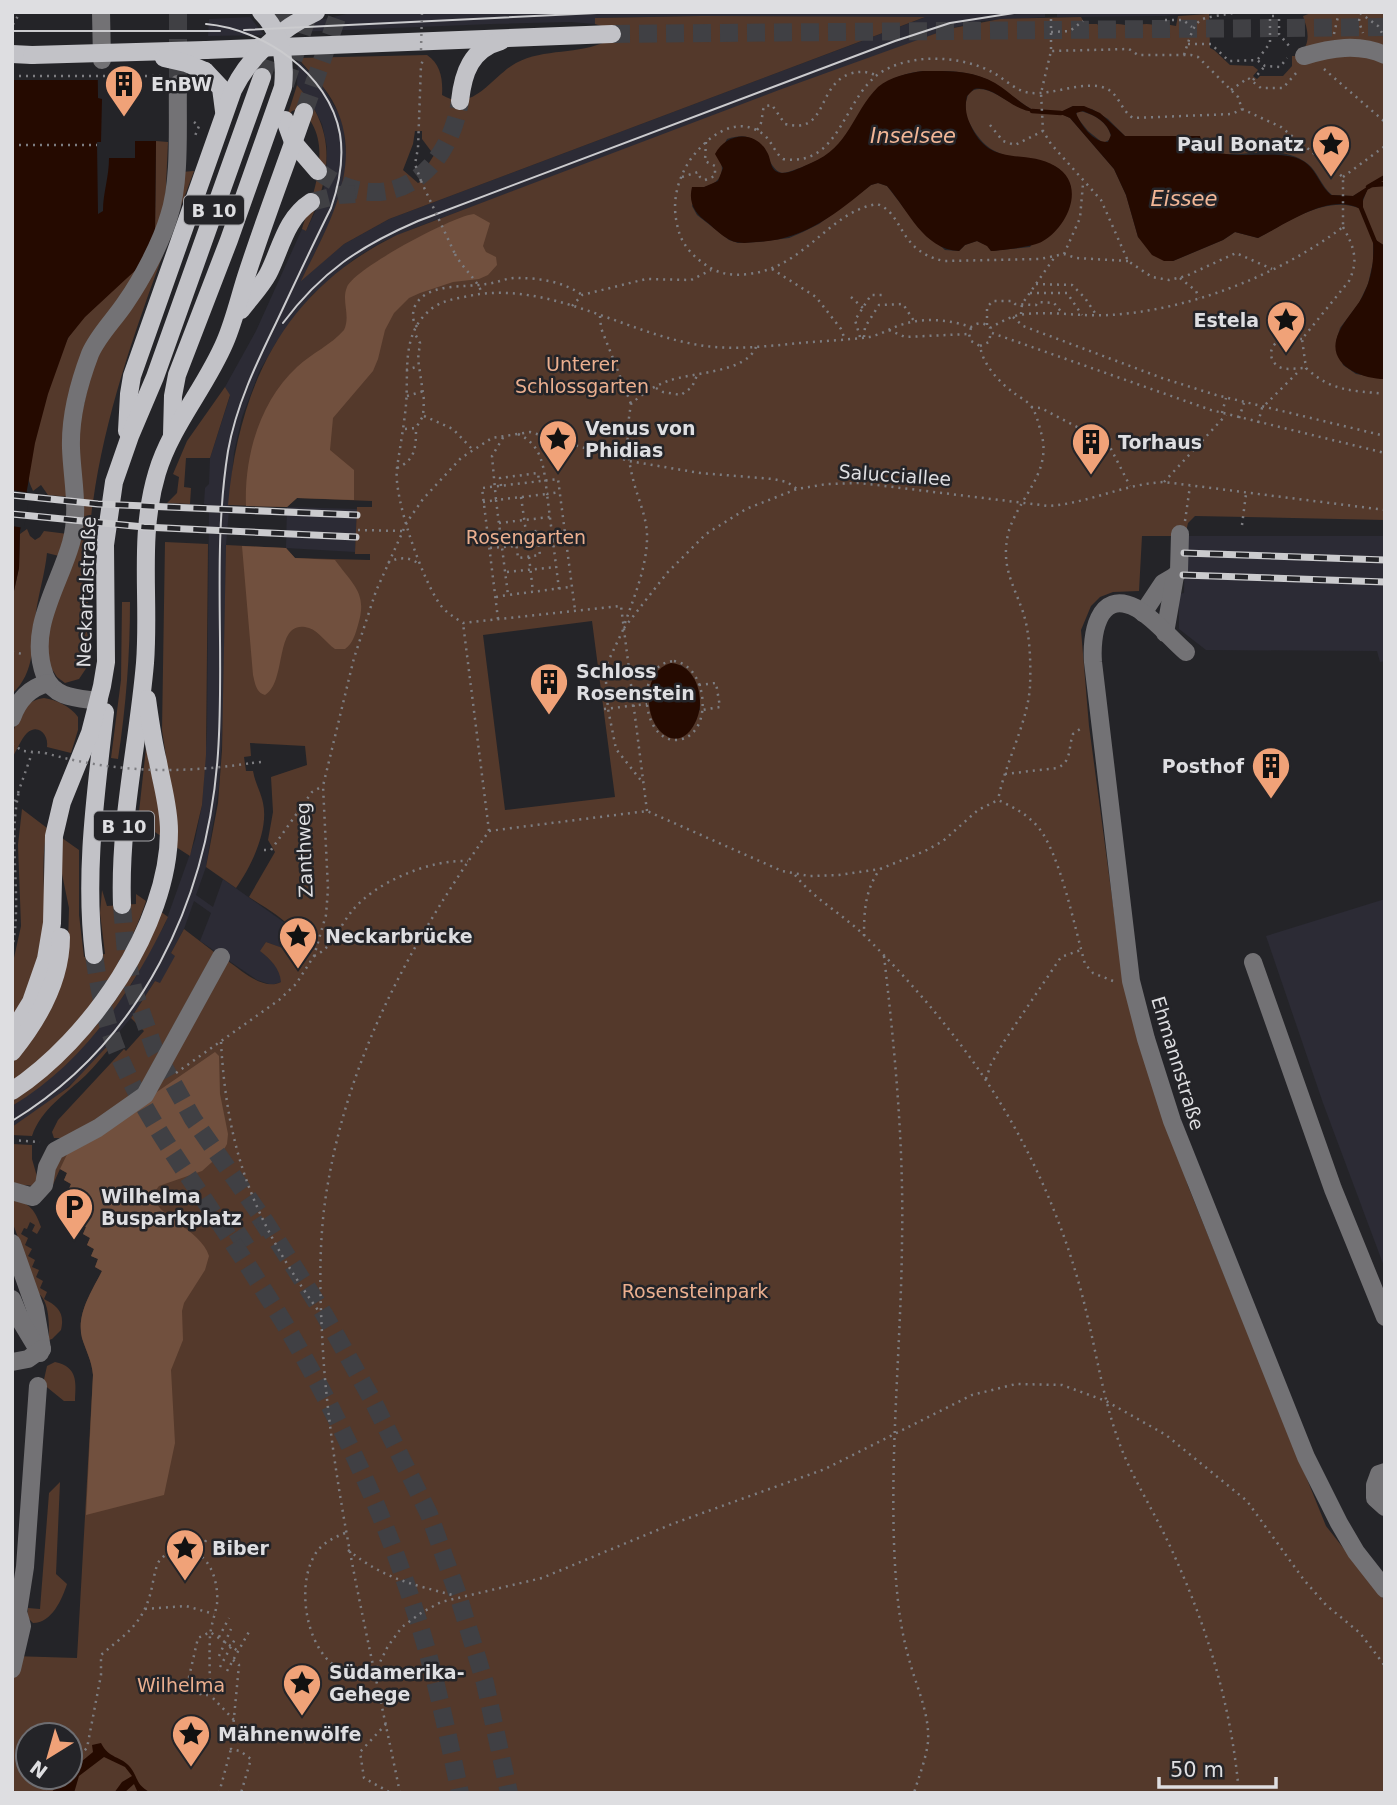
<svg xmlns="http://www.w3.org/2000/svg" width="1397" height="1805" font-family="'DejaVu Sans',sans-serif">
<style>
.built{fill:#2c2b35}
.green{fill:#54392b;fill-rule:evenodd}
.forest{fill:#71503e}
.water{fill:#250a00;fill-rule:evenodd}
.pier{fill:#242428}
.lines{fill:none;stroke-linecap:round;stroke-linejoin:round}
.stream{stroke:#250a00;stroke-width:4.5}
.minor-tunnel{stroke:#404044;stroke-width:18;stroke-dasharray:18 9;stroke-linecap:butt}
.major-tunnel{stroke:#404044;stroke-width:18;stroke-dasharray:18 9;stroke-linecap:butt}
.path{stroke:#7d7d81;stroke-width:2.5;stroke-dasharray:2 5;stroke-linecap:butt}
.minor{stroke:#737275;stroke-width:18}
.major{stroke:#c2c2c7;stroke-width:18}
.tram{stroke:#cbcbce;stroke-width:2}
.rail-casing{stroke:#cbcbce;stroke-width:7}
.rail{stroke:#242428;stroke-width:4.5;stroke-dasharray:13;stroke-linecap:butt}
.path-bridge{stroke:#7d7d81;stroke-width:2.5;stroke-dasharray:2 5;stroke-linecap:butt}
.major-bridge{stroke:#c2c2c7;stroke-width:18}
.labels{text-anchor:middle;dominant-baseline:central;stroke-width:5;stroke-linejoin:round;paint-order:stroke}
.shield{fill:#242428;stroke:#a6a6aa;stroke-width:2}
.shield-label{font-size:18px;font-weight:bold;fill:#dedee1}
.poi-label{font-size:19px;font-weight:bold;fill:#dedee1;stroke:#242428;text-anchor:start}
.park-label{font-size:19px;fill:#ebaf8f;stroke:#242428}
.street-label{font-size:19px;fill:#dedee1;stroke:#242428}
.water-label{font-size:21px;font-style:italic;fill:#f2b696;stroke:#242428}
</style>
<rect width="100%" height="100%" fill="#242428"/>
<!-- built -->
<g class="built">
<polygon points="355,12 1045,12 1045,17 981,21 948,29 420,226 382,242 354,259 312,295 277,341 259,372 242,417 234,452 226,545 223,719 219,787 206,867 196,895 213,907 223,879 285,923 299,939 301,948 287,950 266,942 261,951 275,965 281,975 281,982 272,985 257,980 200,941 211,913 194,901 184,929 171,953 176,956 160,984 155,981 131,1018 83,1074 44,1107 12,1127 12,1106 44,1083 70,1060 98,1030 130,987 165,924 195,840 202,805 207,733 209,505 204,504 205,488 209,484 210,458 230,396 225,387 256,331 302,229 306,231 316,210 324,188 327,169 327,147 322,124 311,102 297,85 298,60 323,87 339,114 344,129 346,156 345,177 336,209 303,278 344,244 389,219 923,18 701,16 595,18 595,24 571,22 491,24 297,32 320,20"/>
<polygon points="1057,12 1219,12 1165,16 1057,17"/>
<polygon points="250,17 264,35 208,36 209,19"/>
<polygon points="287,507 357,509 355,552 286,548"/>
<polygon points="1185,536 1385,536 1385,661 1380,662 1377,651 1206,650 1179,629 1179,594 1184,593"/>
<polygon points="1385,899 1385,1269 1323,1103 1266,936"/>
</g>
<!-- green -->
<g class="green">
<path d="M1314,12H1385V246L1373,239V262L1368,284L1359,303L1340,328L1336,342L1343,365L1356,374L1385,379V520L1195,516L1188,523L1185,536H1142L1139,591L1113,592L1100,597L1091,606L1081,630L1089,726L1122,972L1188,1186L1326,1526L1385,1601V1793H12V1656L77,1658L93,1375C92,1361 86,1351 82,1338C76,1314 92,1291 102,1271L95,1267L98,1259L91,1256L94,1249L87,1245L90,1238L83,1234L86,1227L79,1223L83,1216L76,1213L79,1206L72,1202L75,1195L68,1191L71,1184L64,1180L67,1173L60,1169L51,1189L57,1156L149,1097L228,961C242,971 264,991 281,982C280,968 270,959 260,951L266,942L291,951L301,947C297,924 267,909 249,897L275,852L268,840L273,812L271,777L307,765L305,746L250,743L251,756L244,757L246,771H253C255,783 261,792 263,803C269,830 251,867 236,888L206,867L218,803L222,750L226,545L286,548L295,558L370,560V554H355V552L357,507H372V501L297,498L287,507L228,505C239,385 284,290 397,235L779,90L948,29L1000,19L1081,17L1085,24H1097L1101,27C1111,24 1121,22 1130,27C1140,24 1150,22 1159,27L1165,24L1176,26L1178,16L1209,14L1210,48L1214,50L1230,65L1253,66L1258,70L1253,76L1257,79L1260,76H1283L1292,66V56H1295L1299,48L1303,50C1311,40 1307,28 1303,16ZM923,71C950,71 976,70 998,86C1011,94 1021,104 1035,111C1011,111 987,78 969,93C964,103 964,115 970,124C988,157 1005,155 1038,162C1043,163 1050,164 1054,166C1062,169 1067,179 1071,187L1030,247L991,251L988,246L977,241L965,245L959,251L945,250L917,225L887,186L878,183L871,185L819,224L803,232L789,238L759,242L738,243L729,240L697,215L692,206L699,188C718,186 728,173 718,156L727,139C771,123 764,180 788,172C806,166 826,159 839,145C871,109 866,78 923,71ZM1073,106L1092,109L1108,119L1125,136H1199L1207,150L1215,153C1244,158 1283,143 1308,164C1318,172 1321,186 1332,195L1353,196L1368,187L1363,201V210C1328,193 1288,222 1258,238L1235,232L1223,240L1173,261L1138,237L1126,195L1114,169L1070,118L1060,113ZM592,621L615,797L505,810L483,635ZM681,665C696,676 700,692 700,710L659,730C649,711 646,693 655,674ZM28,1735H70V1777H28Z"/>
<path d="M701,16L925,17L389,219L344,244L301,281C328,225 367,162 332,100C323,84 309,72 298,58L427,55C441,64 443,80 442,95C473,114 492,76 516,63C544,48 579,55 607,41L605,27L595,24V18ZM415,131H422V139L434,155L424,171V180L418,183L403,170L413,144Z"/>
<path d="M297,85C339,133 331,177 306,231L302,229C314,193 336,137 299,109L292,111L287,117Z"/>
<path d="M1079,111C1094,114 1108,122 1111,137L1109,140L1103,143L1088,131L1076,116L1077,112Z"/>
<polygon points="156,141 168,142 165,207 155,234"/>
<path d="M194,171C155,278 109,388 93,502C84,557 90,612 87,667L79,679L65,683L57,677L50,666L46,645L59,587L77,434L94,361L114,327L181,172Z"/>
<path d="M140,266L88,347L71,497L48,495L41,485L33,491C32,488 30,485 29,481C26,460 57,353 70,335C88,308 117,287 140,266Z"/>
<polygon points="225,387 230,395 210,458 186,458 184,487 191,488 190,504 167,503 177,493 179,477 173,474 187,441"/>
<path d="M27,529L30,536L35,540L40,537L44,531L68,534L59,556L47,553C45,573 39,592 36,612C32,642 36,672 12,694V600L19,568L20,534Z"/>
<polygon points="165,542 208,544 206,755 202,805 190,856 176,847 177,830 162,730"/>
<path d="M122,602H130C130,655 126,706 118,759L111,758L121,680Z"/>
<path d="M44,698C57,700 70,706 78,717V730L71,753L47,747C49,735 38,723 27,733C21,739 17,750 12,758C12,733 14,702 44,698Z"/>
<polygon points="146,748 160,813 161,836 138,821"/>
<path d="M22,809L47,828C40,863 46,896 44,932C42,962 27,992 12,1019V967L21,926L18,845Z"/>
<path d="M62,838L79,850V915L84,957L105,954L100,913L102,890L107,906L136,904V894L146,901C129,953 92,1015 51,1051C39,1062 25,1071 12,1081V1059L68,945L69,908L62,874Z"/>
<path d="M160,911L168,917C133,990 84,1063 12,1106V1100C58,1069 101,1028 128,980C140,958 150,934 160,911Z"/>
<polygon points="184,929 214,952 134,1097 66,1138 54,1138 52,1132 58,1120 124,1049 126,1051 144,1031 131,1018 155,981 160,983 175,956 171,953"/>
<path d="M113,1040L115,1042C105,1053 96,1065 86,1075C66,1094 41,1109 32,1136L12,1135V1127L69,1087Z"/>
<polygon points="12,1144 32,1145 32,1159 38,1180 35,1186 12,1184"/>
<path d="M12,1199C30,1203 35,1210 41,1227L37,1234L32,1231L35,1225L30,1222L27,1229L24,1228L21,1234L28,1238L25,1245L32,1249L28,1256L35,1260L32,1267L39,1270L36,1277L43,1281L40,1288L47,1292L44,1299C58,1306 65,1313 61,1330L52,1339L49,1340C49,1325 50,1302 38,1293L12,1221Z"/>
<path d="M55,1362C78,1367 76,1382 75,1401H64L43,1384L47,1366Z"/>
<path d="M60,1482L56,1574L67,1584C62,1599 52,1623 33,1623L27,1617L28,1608L40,1609L49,1493Z"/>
</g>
<!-- forest -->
<g class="forest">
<path d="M474,214L490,223L483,246L486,252L496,257L497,265L488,275L479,279L453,282L420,293L409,298L394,313L385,330L378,359L373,371L333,418L330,450L354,470V500L297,498L287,507L246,506C244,456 260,401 297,367C312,353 331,345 344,330C351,315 341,301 347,287C355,268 453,216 474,214Z"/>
<path d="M242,546L286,548L295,558L335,560C353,585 368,593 358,625C355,635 353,643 345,649H335C326,643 319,631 309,628C273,617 288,682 265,695C256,693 255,683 253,675Z"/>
<path d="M215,1052L219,1056L220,1094L228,1134L227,1144L222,1153L202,1171L159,1186L153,1194C154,1216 201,1229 209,1256L205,1270L184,1303L182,1311L183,1340L171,1370L175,1443L164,1495L86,1515L93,1375C92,1361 86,1351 82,1338C76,1314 92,1291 102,1271L95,1267L98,1259L91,1256L94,1249L87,1245L90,1238L83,1234L86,1227L79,1223L83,1216L76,1213L79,1206L72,1202L75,1195L68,1191L71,1184L64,1180L67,1173L60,1169L72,1144L100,1131Z"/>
</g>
<!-- water -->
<g class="water">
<path d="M12,12H97L98,98L102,99L101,142H97L98,214L103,211C103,192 109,178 109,158H135V141H156L155,234L140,266L85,317L68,338L48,394L35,443L20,531L19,568L12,600Z"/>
<path d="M923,71C948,71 973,70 995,83C1010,92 1020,104 1037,112C1011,112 996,85 974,89L967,96C964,110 967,119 974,132C994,167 1027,149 1055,166C1087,184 1068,227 1043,241C1034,247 1003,250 991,251L987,246L977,241L965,245L959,251C923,249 909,211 887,186L878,183L871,185C837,213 803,241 756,242C748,243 738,244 730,240C722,236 715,229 708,223C695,214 688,203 692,187H704L718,181L723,168L715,154C726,133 755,129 767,152C772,160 769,171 781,173C789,174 804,166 811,163C850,147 852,113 878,87C890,77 908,73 923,71Z"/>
<path d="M1073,106H1084L1100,113L1125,136H1200C1207,168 1272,147 1299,159C1316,166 1318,184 1331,195L1353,196L1370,185L1363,199V211C1333,189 1285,225 1258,238L1235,232L1223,240L1173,261H1164L1152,255L1138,237L1126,195L1114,169L1070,118L1058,113ZM1083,111C1096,116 1107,122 1111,135L1108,142C1094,143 1081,126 1076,113Z"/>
<path d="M1373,238L1385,246V379C1359,379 1324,363 1339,332C1346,317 1359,306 1365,291C1373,274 1374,256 1373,238Z"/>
<path d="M671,663C691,665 700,684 700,703C700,723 682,753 660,731C643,713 644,670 671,663Z"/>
<path d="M101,1743C109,1759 121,1756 130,1767C140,1780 134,1783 151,1793H138L134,1784L124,1793H114L122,1782L132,1776L125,1767L104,1757L79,1776L74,1793H51L64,1777H70V1771L93,1752L92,1745Z"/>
</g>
<!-- pier -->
<g class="pier">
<polygon points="12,12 100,12 101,80 12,80"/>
<polygon points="12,490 30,493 24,528 12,526"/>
</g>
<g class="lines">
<!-- stream -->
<g class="stream">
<polyline points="1032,111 1061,113"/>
<polyline points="1372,185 1385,184"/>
<polyline points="1368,187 1385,177"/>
<polyline points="1361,208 1375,242"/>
</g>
<!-- minor-tunnel -->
<g class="minor-tunnel">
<polyline points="178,12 178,84"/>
<polyline points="234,1244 266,1223"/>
</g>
<!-- major-tunnel -->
<g class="major-tunnel">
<polyline points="612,34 1385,27"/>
<polyline points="262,77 284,12"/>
<polyline points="285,85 309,12"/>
<polyline points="304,112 339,12"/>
<path d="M318,171C385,221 448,176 460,101"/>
<polyline points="311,202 339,195 357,194"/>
<polyline points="122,905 126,954 133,988 155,1051 193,1119 266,1223 324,1314 373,1401 429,1514 458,1595 485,1683 509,1793"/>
<path d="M94,955C99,989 105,1022 118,1053C139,1104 170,1149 201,1195C231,1240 262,1286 290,1333C340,1419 384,1513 414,1608C434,1668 447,1731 460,1793"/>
</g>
<!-- path -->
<g class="path">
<polyline points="1051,12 1051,51 1041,93 1043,131 1051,144 1101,200 1128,261 1152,277 1169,280 1186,276 1236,253 1272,269"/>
<polyline points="1279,12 1279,34 1290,47"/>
<polyline points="1360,12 1359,22 1363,33"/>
<polyline points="1360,13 1378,26 1385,38"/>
<polyline points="12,15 18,16 12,26"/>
<polyline points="1165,20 1183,20 1192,27"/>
<polyline points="1051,32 1070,31 1083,21"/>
<polyline points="1334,34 1339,12"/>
<polyline points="1188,44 1211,44 1229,61 1257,60 1265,66 1280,67 1287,58"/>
<path d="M1184,55C1198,11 1196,21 1238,12"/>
<polyline points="1258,59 1270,43 1270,16 1279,16"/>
<polyline points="1324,69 1385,122"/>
<polyline points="1253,80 1265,66"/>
<polyline points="1231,90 1248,78 1261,88 1283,88 1297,72"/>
<polyline points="194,122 199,126 195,136"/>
<polyline points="990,125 1003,141 1015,145 1043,131"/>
<path d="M757,130C765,120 760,113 765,106L772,105L785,124C828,135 816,87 849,74C859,71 866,71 875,75"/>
<polyline points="12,145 97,145"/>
<polyline points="682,177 698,172 700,177 705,180 715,176 715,166 705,161 706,142"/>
<polyline points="1343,177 1385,146"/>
<polyline points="421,181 415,164 418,148 421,65 424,58"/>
<path d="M1343,227C1354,247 1359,260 1349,281L1302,339L1306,368C1332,392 1351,390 1385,394"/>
<path d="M455,254C463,269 476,278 482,293"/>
<polyline points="1064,254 1080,218 1083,184"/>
<path d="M1128,261L1076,258L1064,254L1040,259L944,261C897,251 905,214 877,204C828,212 805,268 748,274C731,276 717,274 703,263C689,253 680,241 677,224C672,202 677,182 688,163C704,139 735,113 763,134C772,141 774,152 783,159C843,168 843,92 885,70C916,53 963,56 994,73C1006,80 1017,92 1031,93C1054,95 1084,80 1105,88C1119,93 1121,111 1133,118L1232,114L1242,109"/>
<polyline points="772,269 816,297 841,329 844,337"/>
<polyline points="1180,278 1196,291 1199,298"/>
<polyline points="1036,284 1072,285 1085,298 1095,313"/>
<polyline points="1030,293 1067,293 1082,315"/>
<polyline points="851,297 863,308"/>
<polyline points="572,306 582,295 646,279 691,280 711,270"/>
<polyline points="1021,314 1022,304 1054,258"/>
<polyline points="600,316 601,328 631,404"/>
<polyline points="1013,317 1023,326 1162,378 1216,395 1385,436"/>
<polyline points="987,325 987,307 993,301 1012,301 1015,304 1036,305 1038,302 1054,303 1063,314"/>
<path d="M417,327C412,320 412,314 415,306C427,282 465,288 486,284C498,283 507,277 519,278C539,278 565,282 582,295"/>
<path d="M971,328L969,334L971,341L980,346C983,365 999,382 1014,393C1019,397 1026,400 1031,406C1037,414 1039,426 1042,436C1051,475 1017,499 1008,534C1001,567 1013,583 1023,612C1030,633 1031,663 1030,686C1028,722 1005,763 998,800"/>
<path d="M990,328C999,323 1009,317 1019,315C1048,310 1080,317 1110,315C1190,310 1279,275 1343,227V177L1281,127L1242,109L1238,97L1198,57L1191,55H1138L1129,49L1051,51"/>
<polyline points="889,330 905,337 968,334"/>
<polyline points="992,333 1211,410 1385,453"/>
<polyline points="860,337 855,320 871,295 882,295"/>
<polyline points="864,337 865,327 879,305 903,304 914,321"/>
<path d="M1302,339C1295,339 1285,337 1279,341C1267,347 1269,364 1282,368C1289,370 1298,368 1306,368"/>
<polyline points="980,346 989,342 991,331"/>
<polyline points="406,370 419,366"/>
<polyline points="656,388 663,392 681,395 692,387 698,373"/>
<polyline points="407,396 424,391"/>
<polyline points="1031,407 1041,408 1100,439 1110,447 1130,486"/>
<polyline points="1222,413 1226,398"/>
<polyline points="424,416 453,429 472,449"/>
<polyline points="1239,418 1244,403"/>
<polyline points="1258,423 1262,408 1300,370"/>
<polyline points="405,429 416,428 423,416 424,400 418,359 420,343 414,332"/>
<path d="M518,434C543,445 544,469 547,494L560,492"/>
<path d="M397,468C416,460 416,446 416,428"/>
<polyline points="1164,482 1226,415"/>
<polyline points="501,486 500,478 538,473 539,481"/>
<polyline points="521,497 526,532"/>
<polyline points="483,502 496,500 492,456 504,436"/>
<polyline points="1185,521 1190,486"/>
<polyline points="499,523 550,517"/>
<polyline points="1242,525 1246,494"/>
<polyline points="358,530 402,531"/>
<polygon points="537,531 540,555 518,558 515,533"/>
<polyline points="538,543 566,540"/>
<polyline points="490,548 517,546"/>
<polyline points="529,557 533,592"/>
<path d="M388,563C399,556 411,557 420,565"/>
<polyline points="507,572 556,567"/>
<polyline points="559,589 547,494 496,500 508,595 570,587"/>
<polyline points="496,597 508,595"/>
<polyline points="498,619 482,488 558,479 575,610"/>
<path d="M625,623C634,597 646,569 647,540C648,520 639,502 634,483C626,453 626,434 631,404C642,394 654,386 668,381C692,372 746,373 756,347"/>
<path d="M624,628L667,573L706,534L746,509L797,489L827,484L860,483L1049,506C1089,503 1124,484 1164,482L1385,510"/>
<polyline points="623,630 605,668 608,709 616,749 643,783"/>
<polyline points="12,652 23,654"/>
<path d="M674,661C710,666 714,740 675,740C641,740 634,663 674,661Z"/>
<polyline points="699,685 716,683 720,707 702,710"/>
<polyline points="604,709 647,704"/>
<polyline points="12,744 23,751 45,753"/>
<polyline points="252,763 261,762"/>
<path d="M1005,774L1057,768C1072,762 1068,748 1073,734L1083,727"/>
<polyline points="18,793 32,753"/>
<polyline points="12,808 16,799"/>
<path d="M647,811L621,606L463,623C454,617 445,612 439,603C422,578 393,497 397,468C400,447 404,426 406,405C409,370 400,331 434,307C443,301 453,299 464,297C547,277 625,335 705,346C737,350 769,346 800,343C823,341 847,340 869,337C881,335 892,327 904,324C926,317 950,320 971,327C978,322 984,322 990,328"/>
<path d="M489,831L647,811L782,871L809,876L839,875L880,869L925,851L943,841L978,810L998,800C1013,807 1027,814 1038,827C1060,853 1075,929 1085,964L1093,973L1113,981"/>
<polyline points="264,850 271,850 312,792 323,786"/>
<path d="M795,875C815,900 844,915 866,937C910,981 951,1028 985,1079C1028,1143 1061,1217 1081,1291C1096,1345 1102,1402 1124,1455C1137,1485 1155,1514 1169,1544C1207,1626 1231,1703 1239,1793"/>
<path d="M864,936C864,911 865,890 880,869"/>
<path d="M12,949C23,897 7,844 19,791"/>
<path d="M314,956C332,949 340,925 352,911C375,882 431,859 468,861"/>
<path d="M884,956C895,1051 904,1146 902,1242C901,1349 889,1458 895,1565C897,1597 900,1628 909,1659C916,1686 930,1714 928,1742C926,1759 919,1776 914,1793"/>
<path d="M221,1042C227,1153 255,1223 320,1313"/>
<polyline points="176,1073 279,1000 296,984 314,956 326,915 328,889 323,786 354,658 376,591 407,522 423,499 461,458 492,438 530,432 629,461 700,473 773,479 787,482 797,489"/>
<polyline points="986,1079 991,1064 1005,1040 1061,957 1081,950"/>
<polyline points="12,1140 40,1142"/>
<path d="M345,1533C335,1537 325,1542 318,1550C296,1579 304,1638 330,1662C342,1673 360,1675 375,1680"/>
<path d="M348,1550C386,1580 412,1584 456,1596"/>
<polyline points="198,1554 208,1537"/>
<polyline points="145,1609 186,1606 214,1614"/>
<polyline points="219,1637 229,1618"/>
<polyline points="219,1656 231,1629"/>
<polyline points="233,1660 239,1665 231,1749 240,1751 251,1759 241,1793"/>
<polyline points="220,1667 235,1639"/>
<polyline points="227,1671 250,1630"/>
<polyline points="374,1674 388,1646 402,1627 421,1613 441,1602 542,1578 672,1524 825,1469 972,1395 1016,1384 1062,1385 1106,1401 1166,1435 1247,1501 1304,1580 1326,1605 1360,1633 1385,1666"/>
<polyline points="208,1695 201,1695 189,1677 198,1638 210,1632 238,1651"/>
<polyline points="386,1724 360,1752 364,1778 391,1793"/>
<path d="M70,1765L87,1748L101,1675V1655C124,1635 141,1626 150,1595C153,1585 154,1572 158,1563C162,1555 171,1552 180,1551C209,1547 219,1581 217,1604C215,1615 211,1625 210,1636C209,1655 210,1675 210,1695L235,1721"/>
<polyline points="46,1793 59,1777"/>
<polyline points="219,1793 231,1749"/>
<path d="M400,1793C371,1650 336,1513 324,1367C320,1306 317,1243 328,1183C351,1050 413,940 489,831L463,623"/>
</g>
<!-- minor -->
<g class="minor">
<polyline points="101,12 102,60"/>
<path d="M1304,56C1331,48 1358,43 1385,55"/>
<polyline points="1143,613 1163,583 1175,576"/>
<polyline points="1165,633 1175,576 1179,571 1180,534"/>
<path d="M1186,652C1170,638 1154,618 1136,608C1097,588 1091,637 1093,662L1131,981L1146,1039L1172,1121L1306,1457L1339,1523L1356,1552L1385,1589"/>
<path d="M99,701C79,698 54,699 45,676C27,629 59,586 71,543C80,511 72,479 71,448C70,417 79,383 90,354C98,335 115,319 126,302C142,279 161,243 169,216C181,180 177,123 178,84"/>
<path d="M12,718C18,700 29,688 48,683"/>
<polyline points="1253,962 1333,1189 1385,1317"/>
<polyline points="12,1191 33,1197 44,1185 47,1167 55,1151 98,1128 145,1095 221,957"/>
<polyline points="12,1243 35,1308 42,1349"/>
<polyline points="12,1299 22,1323 40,1353"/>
<polyline points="12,1362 28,1359 42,1349"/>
<polyline points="1385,1472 1379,1474 1375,1485 1375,1498 1385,1507"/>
<polyline points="12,1669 22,1626 18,1612 25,1567 38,1386"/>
</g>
<!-- major -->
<g class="major">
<polyline points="206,50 612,34"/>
<polyline points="12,54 32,55"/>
<polyline points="205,71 221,88 224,111"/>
<path d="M460,101C463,73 471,49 501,41"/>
<polyline points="285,120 293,142 318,171"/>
<path d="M241,310C250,298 261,287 268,274C281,249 285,219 311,202"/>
<path d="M127,431L129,394L132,376L233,90C250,56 281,28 316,12"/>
<path d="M172,435L173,396L177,375L229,240L283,87C286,59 281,32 261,12"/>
<path d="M122,905C119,822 138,745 145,663C150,599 138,536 157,473C171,426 206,387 225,342C234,321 239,299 246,277C264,221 285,167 304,112"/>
<path d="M94,955C84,873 96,793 105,712"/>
<polyline points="12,1033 31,1002 46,959 52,923 54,836 62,802 90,733 102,686 106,662 105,545 114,482 130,436 155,377 262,77"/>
<path d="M12,1052C38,1020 61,980 61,937"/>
<path d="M12,1091C90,1040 169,926 169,831C169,807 162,785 158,762C153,742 150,721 147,699"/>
</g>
<!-- tram -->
<g class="tram">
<polyline points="935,12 967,12"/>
<polyline points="1093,12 1145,12"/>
<polyline points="1005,13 1037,12"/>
<polyline points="244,30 618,12"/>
<polyline points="12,31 220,31"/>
<path d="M283,323C321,272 360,246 418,221L895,41L950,23L1014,13"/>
<path d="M12,1121C142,1042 208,900 218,753C225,653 212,551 228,451C236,406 256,364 276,323C294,285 312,246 331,208C339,185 344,159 340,134C329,73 263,29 206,24"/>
</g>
<!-- rail casing -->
<g class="rail-casing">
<g id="rail">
<polyline points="12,495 98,504 357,515"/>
<polyline points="12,514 144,527 356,537"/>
<polyline points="1184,553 1385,560"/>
<polyline points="1183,575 1385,582"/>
</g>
</g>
<!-- rail -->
<use href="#rail" class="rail"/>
<!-- path-bridge -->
<g class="path-bridge">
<polyline points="421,50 422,12"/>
<polyline points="12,76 161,76"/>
<polyline points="421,181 455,254"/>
<path d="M45,753C117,773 179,774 252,763"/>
</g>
<!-- major-bridge -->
<g class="major-bridge">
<polyline points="32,55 206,50"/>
<polyline points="164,58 186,63 205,71"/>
</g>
</g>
<!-- icons -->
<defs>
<g id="building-pin" transform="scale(2.0125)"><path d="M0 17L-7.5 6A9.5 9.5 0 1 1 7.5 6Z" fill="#f0a278" stroke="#242428"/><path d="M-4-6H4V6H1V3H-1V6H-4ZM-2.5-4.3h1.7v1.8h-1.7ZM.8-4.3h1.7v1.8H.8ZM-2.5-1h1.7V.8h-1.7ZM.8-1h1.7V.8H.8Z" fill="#111"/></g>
<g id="sight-pin" transform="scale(2.0125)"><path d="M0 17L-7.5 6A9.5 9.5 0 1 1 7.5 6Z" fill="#f0a278" stroke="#242428"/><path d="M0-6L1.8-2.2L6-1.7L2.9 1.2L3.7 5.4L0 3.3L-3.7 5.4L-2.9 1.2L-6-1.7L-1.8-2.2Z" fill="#111"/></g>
<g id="parking-pin" transform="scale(2.0125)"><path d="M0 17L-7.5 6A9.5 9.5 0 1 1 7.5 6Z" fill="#f0a278" stroke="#242428"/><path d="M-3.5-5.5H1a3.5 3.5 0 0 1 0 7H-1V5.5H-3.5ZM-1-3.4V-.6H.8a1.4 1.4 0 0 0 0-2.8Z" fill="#111"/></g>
</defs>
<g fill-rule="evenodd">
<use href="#building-pin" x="124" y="84"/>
<use href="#sight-pin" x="1331" y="144"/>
<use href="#sight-pin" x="1286" y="320"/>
<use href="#sight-pin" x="558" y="439"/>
<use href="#building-pin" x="1091" y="442"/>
<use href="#building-pin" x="549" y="682"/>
<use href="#building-pin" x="1271" y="766"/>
<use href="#sight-pin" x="298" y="936"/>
<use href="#parking-pin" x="74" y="1207"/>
<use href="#sight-pin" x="185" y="1548"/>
<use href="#sight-pin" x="302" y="1683"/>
<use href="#sight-pin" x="191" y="1734"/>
</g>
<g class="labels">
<!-- shield labels -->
<g class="shield">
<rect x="184" y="195.5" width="60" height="29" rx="5"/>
<rect x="94" y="811.5" width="60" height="29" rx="5"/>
</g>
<g class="shield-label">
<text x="214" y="210">B 10</text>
<text x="124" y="826">B 10</text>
</g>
<!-- poi labels -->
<g class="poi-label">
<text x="151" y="84">EnBW</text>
<text x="1304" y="144" text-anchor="end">Paul Bonatz</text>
<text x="1259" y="320" text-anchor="end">Estela</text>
<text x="585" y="428">Venus von<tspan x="585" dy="22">Phidias</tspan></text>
<text x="1118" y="442">Torhaus</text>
<text x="576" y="671">Schloss<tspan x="576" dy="22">Rosenstein</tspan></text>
<text x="1244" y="766" text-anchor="end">Posthof</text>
<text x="325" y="936">Neckarbrücke</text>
<text x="101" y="1196">Wilhelma<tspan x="101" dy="22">Busparkplatz</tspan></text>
<text x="212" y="1548">Biber</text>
<text x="329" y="1672">Südamerika-<tspan x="329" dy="22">Gehege</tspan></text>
<text x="218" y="1734">Mähnenwölfe</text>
</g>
<!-- park labels -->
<g class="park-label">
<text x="582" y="364">Unterer<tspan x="582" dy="22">Schlossgarten</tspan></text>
<text x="526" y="537">Rosengarten</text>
<text x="695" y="1291">Rosensteinpark</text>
<text x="181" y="1685">Wilhelma</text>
</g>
<!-- street labels -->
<g class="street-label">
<text transform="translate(895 475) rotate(4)">Salucciallee</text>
<text transform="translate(86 592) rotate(-88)">Neckartalstraße</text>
<text transform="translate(304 850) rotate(-92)">Zanthweg</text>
<text transform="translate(1178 1063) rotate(73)">Ehmannstraße</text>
</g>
<!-- water labels -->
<g class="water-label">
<text x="913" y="136">Inselsee</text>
<text x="1184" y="199">Eissee</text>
</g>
</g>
<!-- border -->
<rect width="1397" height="1805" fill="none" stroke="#dedee1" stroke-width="28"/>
<!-- north arrow -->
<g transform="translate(49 1756) rotate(217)"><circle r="33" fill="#242428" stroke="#6e6e72" stroke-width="2"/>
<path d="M0-5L12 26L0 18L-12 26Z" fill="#f0a278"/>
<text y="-10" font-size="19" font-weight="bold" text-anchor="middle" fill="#dedee1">N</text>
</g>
<!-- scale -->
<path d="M1159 1777v10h117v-10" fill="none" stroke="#dedee1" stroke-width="3.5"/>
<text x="1170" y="1777" font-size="21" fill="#dedee1" stroke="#242428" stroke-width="5" paint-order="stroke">50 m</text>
</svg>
